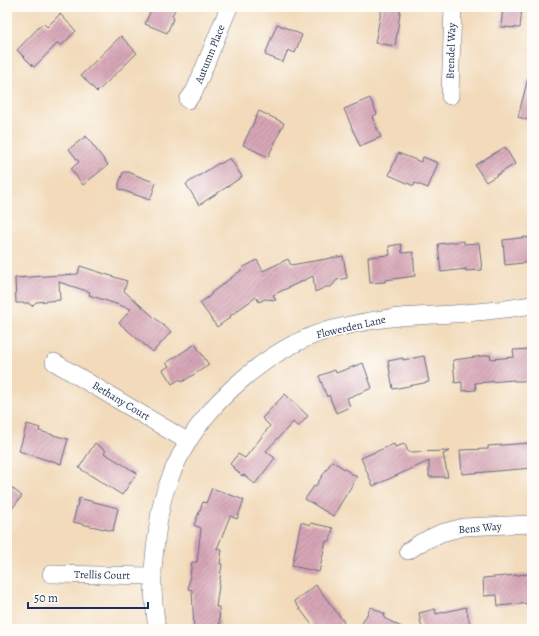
<svg xmlns="http://www.w3.org/2000/svg" width="539" height="636" font-family="Alegreya,serif">
<style>
.building{fill:url(#building-hatch)}
.lines{fill:none;stroke-linecap:round;stroke-linejoin:round}
.street-casing{stroke:#666b7e;stroke-width:18}
.street{stroke:#fff;stroke-width:17}
.labels{text-anchor:middle;dominant-baseline:central;stroke-width:3;stroke-linejoin:round;paint-order:stroke}
.street-label{font-size:11px;fill:#1b2f5e;stroke:#fdfcf7}
</style>
<defs>
<pattern id="building-hatch" width="6" height="6" patternUnits="userSpaceOnUse"><rect width="6" height="6" fill="#d7a6b6"/><path d="M-1 1l2-2M0 6l6-6M5 7l2-2" fill="none" stroke="#ae8897"/></pattern>
</defs>
<rect width="100%" height="100%" fill="#fdfcf7"/>
<filter id="ink" filterUnits="userSpaceOnUse"><feTurbulence type="fractalNoise" baseFrequency=".025" numOctaves="2"/><feDisplacementMap in="SourceGraphic" scale="8" xChannelSelector="R" yChannelSelector="G"/><feConvolveMatrix kernelMatrix="1 2 1 2 8 2 1 2 1" color-interpolation-filters="sRGB"/></filter>
<filter id="wash" filterUnits="userSpaceOnUse"><feTurbulence type="fractalNoise" baseFrequency=".012" numOctaves="4" result="noise"/><feDisplacementMap in="SourceGraphic" scale="16" xChannelSelector="R" yChannelSelector="G"/><feGaussianBlur stdDeviation="0.9" result="paint"/><feColorMatrix in="noise" values="0 0 0 0 0 0 0 0 0 0 0 0 0 0 0 0 0 1.4 0 .05"/><feComposite in="paint" operator="in"/></filter>
<g filter="url(#wash)">
<rect width="100%" height="100%" fill="#f2daba"/>
<g id="blocks">
<!-- building -->
<g class="building">
<polygon points="152,7 176,7 172,16 174,17 167,33 145,24"/>
<polygon points="382,7 401,7 395,46 375,43"/>
<polygon points="503,7 522,7 520,28 501,27"/>
<polygon points="60,14 76,31 61,46 58,43 34,67 17,50 43,23 47,27"/>
<polygon points="277,24 302,35 295,53 288,50 283,62 265,55"/>
<polygon points="121,36 137,53 97,92 81,75"/>
<polygon points="528,78 532,79 532,121 518,117"/>
<polygon points="370,98 377,114 372,117 381,137 360,146 344,109"/>
<polygon points="259,111 284,123 268,157 243,145"/>
<polygon points="86,136 108,165 83,185 71,169 79,162 69,149"/>
<polygon points="505,147 515,164 486,182 475,165"/>
<polygon points="398,153 421,162 423,157 438,163 428,188 415,183 414,186 389,175"/>
<polygon points="230,158 242,177 199,205 186,184 219,163 220,164"/>
<polygon points="123,172 128,172 156,183 150,200 119,189 119,184"/>
<polygon points="527,237 528,239 532,239 532,262 505,265 503,240"/>
<polygon points="464,241 464,244 479,243 482,270 466,271 466,269 441,272 438,244"/>
<polygon points="401,244 402,253 413,252 415,276 385,280 385,282 370,283 368,257 390,255 389,246"/>
<polygon points="343,256 347,278 337,280 331,287 326,287 315,292 313,276 273,295 276,300 265,299 259,302 256,297 230,316 231,317 217,327 200,303 211,295 211,293 243,269 242,268 257,260 263,271 288,259 291,265"/>
<polygon points="80,266 127,281 124,291 171,332 153,352 119,323 131,309 89,295 90,292 59,282 60,300 36,302 32,306 28,303 16,303 15,278 78,274"/>
<polygon points="195,344 209,365 182,382 180,379 172,384 163,370 169,366 166,363"/>
<polygon points="532,349 532,381 514,381 514,380 475,383 476,390 462,391 462,382 455,383 453,360 490,355 491,359 514,357 513,350"/>
<polygon points="424,356 429,382 393,389 388,361 403,358 403,360"/>
<polygon points="363,363 372,388 347,398 350,407 336,413 329,395 327,397 319,376 335,370 336,373"/>
<polygon points="285,394 308,416 298,427 293,422 266,451 275,458 255,484 244,475 242,476 230,464 238,454 245,458 270,426 262,418"/>
<polygon points="27,424 40,428 39,431 68,439 61,464 50,460 50,461 19,451"/>
<polygon points="95,443 106,451 104,453 137,473 122,495 79,468"/>
<polygon points="530,443 532,468 462,474 460,450 488,449 488,446"/>
<polygon points="394,444 395,447 405,444 408,452 450,451 443,454 448,477 429,477 429,461 373,486 361,458"/>
<polygon points="332,461 357,477 333,516 305,499 314,486 315,487"/>
<polygon points="7,484 22,496 7,515"/>
<polygon points="212,488 244,500 237,519 230,516 217,549 222,550 220,564 222,564 216,607 219,607 220,629 194,629 192,590 188,589 192,562 197,562 201,528 194,525 203,502 206,503"/>
<polygon points="79,498 118,508 113,531 73,522"/>
<polygon points="301,522 310,525 311,523 333,528 330,541 326,541 319,572 292,566"/>
<polygon points="529,574 531,603 498,606 497,595 484,596 483,578"/>
<polygon points="316,585 344,622 335,629 315,629 294,601"/>
<polygon points="371,607 385,614 384,618 405,629 359,629"/>
<polygon points="466,607 471,629 422,629 419,613 435,609 436,614"/>
</g>
</g>
</g>
<g filter="url(#ink)">
<use href="#blocks" fill-opacity="0" stroke="#666b7e" stroke-width="1"/>
<g class="lines">
<!-- street casing -->
<g class="street-casing">
<g id="street">
<polyline points="450,96 453,7"/>
<polyline points="188,100 195,90 229,7"/>
<polyline points="54,362 187,441"/>
<polyline points="408,551 420,543 441,533 464,527 532,524"/>
<polyline points="51,574 153,576"/>
<path d="M157,629C155,614 153,599 153,584C152,567 155,550 157,533C159,517 161,501 167,486C182,443 210,406 245,377C270,356 297,339 329,330C352,324 376,319 400,317C425,315 450,315 475,312C494,311 513,308 532,305"/>
</g>
</g>
<!-- street -->
<use href="#street" class="street"/>
</g>
</g>
<g class="labels">
<!-- street labels -->
<g class="street-label">
<text transform="translate(451 51) rotate(-88)">Brendel Way</text>
<text transform="translate(210 54) rotate(-68)">Autumn Place</text>
<text transform="translate(351 327) rotate(-13)">Flowerden Lane</text>
<text transform="translate(121 401) rotate(31)">Bethany Court</text>
<text transform="translate(480 528) rotate(-5)">Bens Way</text>
<text transform="translate(102 575) rotate(1)">Trellis Court</text>
</g>
</g>
<!-- margin -->
<rect width="539" height="636" fill="none" stroke="#fdfcf7" stroke-width="24"/>
<!-- scale -->
<path d="M28 602v6h120v-6" fill="none" stroke="#1b2f5e" stroke-width="2"/>
<text x="34" y="602" font-size="12" fill="#1b2f5e" stroke="#fdfcf7" stroke-width="3" paint-order="stroke">50 m</text>
</svg>
